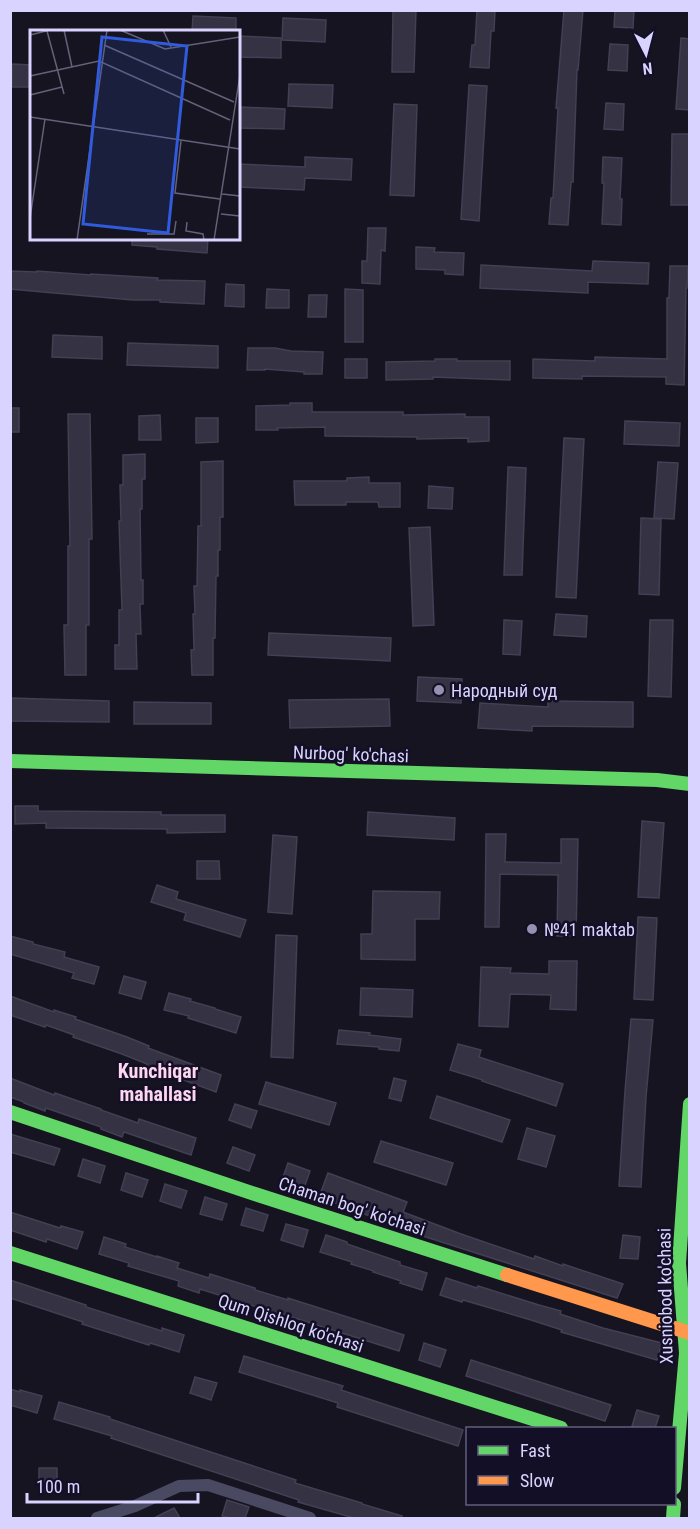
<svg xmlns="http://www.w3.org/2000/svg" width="700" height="1529" font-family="'Roboto Condensed',sans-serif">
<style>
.building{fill:#343243;stroke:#433f54;stroke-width:1.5}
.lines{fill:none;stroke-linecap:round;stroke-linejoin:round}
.street{stroke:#4a4962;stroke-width:12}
.fast{stroke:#63d668;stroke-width:14}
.slow{stroke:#ff974d;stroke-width:14}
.poi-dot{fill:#9591b1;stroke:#130f26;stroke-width:2}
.labels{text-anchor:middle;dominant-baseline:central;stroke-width:5;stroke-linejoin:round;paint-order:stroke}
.poi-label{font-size:18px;fill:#d9d4ff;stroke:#130f26;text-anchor:start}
.street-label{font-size:18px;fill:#d9d4ff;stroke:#130f26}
.neighbourhood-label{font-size:20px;font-weight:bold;fill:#ffd6f0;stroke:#130f26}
.inset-road{fill:none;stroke:#64617a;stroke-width:1.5}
.view{fill:#305bdc;fill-opacity:0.15;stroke:#305bdc;stroke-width:3}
.inset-edge{fill:none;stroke:#d9d4ff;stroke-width:3}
</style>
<rect width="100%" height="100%" fill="#161421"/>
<!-- building -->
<g class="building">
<polygon points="393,10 416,10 414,72 392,72"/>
<polygon points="477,10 495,10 494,31 491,31 489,68 470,67 472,45 475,45"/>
<polygon points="564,10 583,10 578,70 577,70 573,182 571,182 568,225 549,224 551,198 553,198 558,108 556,108"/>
<polygon points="615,10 634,10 633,28 614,27"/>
<polygon points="193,16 236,18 236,32 192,32"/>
<polygon points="283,18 326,20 325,42 282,40"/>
<polygon points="238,36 281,38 281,58 238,57"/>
<polygon points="681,38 690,39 690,110 676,109"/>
<polygon points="610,44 628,45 627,71 608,70"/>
<polygon points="12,64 32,65 32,87 12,87"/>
<polygon points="289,84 333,85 332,108 288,106"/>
<polygon points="469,85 487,86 479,221 461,219"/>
<polygon points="606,103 624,104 623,130 604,129"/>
<polygon points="394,104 417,105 414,196 390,195"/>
<polygon points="240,107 285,109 284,129 239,128"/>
<polygon points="672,134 690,134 690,205 671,205"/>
<polygon points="305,157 352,159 351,180 305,178 304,190 238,187 238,164 305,167"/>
<polygon points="603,157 622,158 620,199 622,199 621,225 602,224 604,183 602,183"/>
<polygon points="368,228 386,228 385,251 381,250 380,284 362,283 362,261 367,261"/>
<polygon points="132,238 208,238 207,253 157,249 157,247 132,245"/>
<polygon points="416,247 435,248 434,252 464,253 463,275 445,274 445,270 416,269"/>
<polygon points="593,261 649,263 648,284 588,282 588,293 480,288 481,265 592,271"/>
<polygon points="670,266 688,266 687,288 686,288 684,385 666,384 666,377 582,376 582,379 533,378 533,359 595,361 595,357 667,359 667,298 669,298"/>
<polygon points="10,271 37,272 37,271 91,275 91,274 158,278 157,280 205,281 204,304 160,302 160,300 133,300 10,289"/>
<polygon points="226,284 244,285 244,307 225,306"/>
<polygon points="267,289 289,290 289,308 266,308"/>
<polygon points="345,289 363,290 363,342 345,342"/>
<polygon points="309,295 327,295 326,317 308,317"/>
<polygon points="53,335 102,337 102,359 52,357"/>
<polygon points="128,343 218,346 218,368 127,365"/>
<polygon points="248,348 275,348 291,351 323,352 322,374 304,374 304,372 265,369 265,370 247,370"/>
<rect x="345" y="359" width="22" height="19"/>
<polygon points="435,359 457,359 457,361 510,361 510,380 433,377 433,379 386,380 386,362 435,361"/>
<polygon points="290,403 312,403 312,412 403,412 403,415 465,414 465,417 489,417 489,441 468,442 468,438 417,439 417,437 325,436 325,427 277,428 278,430 256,430 256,406 290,405"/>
<rect x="10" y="408" width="9" height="24"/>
<polygon points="68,414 90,414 92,539 89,539 89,625 86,625 86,675 65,675 64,625 68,625 68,546 70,546"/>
<polygon points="160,415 161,440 139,440 139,416"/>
<polygon points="196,418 218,418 218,442 196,443"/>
<polygon points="625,421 680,423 679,446 624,444"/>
<polygon points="564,438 584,439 576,598 556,597"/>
<polygon points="145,454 145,479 142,479 142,509 140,509 141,580 143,580 143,604 140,604 141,634 136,634 137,669 115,669 115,645 119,645 119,610 122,610 119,521 121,521 120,485 123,485 123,455"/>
<polygon points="223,461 223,517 220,517 220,550 218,550 218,576 216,576 215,638 213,638 213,675 192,675 191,650 194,650 193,614 195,614 194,586 197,586 198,526 201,526 201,462"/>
<polygon points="658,462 678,463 674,519 654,518"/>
<polygon points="508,467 526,468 522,575 504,575"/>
<polygon points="369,477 369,483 400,483 400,507 379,507 378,502 346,502 346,505 295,505 294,481 347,481 347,478"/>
<polygon points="429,486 453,488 452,509 428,508"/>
<polygon points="641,518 661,519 659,595 639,594"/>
<polygon points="430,527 434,625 413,626 409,528"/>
<polygon points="556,614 587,616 586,637 554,635"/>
<polygon points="504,620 522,621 520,655 503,654"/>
<polygon points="650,620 673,620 671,697 648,696"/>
<polygon points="269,633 391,638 390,661 268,655"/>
<polygon points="418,677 462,679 461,703 417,701"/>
<polygon points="10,698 109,701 109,722 10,721"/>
<polygon points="389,699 390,726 290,728 289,700"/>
<polygon points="548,701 633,702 633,727 532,726 532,731 478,728 480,703 548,707"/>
<polygon points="134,702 211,703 211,724 134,724"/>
<polygon points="15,806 38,806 38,811 161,812 161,815 225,815 225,832 167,833 167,829 46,828 46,823 15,824"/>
<polygon points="368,812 455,818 454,840 367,835"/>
<polygon points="642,821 664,823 659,898 638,897"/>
<polygon points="486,834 506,834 505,862 561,863 561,839 578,839 576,936 557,936 558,875 500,874 499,927 485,927"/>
<polygon points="273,835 297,837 292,914 268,912"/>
<polygon points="197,861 219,861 220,879 197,879"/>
<polygon points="157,885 178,892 176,899 246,920 240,937 184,920 186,913 151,902"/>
<polygon points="373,891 440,892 439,919 415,919 415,960 361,959 361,934 372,934"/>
<polygon points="638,917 657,918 653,1000 634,999"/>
<polygon points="276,935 297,936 293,1058 271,1057"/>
<polygon points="10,936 33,942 33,944 65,952 64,957 99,967 94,984 72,978 74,973 10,954"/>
<polygon points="549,961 577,961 576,1010 550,1009 551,995 510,994 508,1027 479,1026 481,967 511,968 510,973 549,974"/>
<polygon points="124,976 146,982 141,999 119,993"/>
<polygon points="361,988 413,990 412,1017 360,1015"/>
<polygon points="169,993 191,999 190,1001 215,1008 215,1009 241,1017 236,1033 188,1018 189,1016 164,1010"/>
<polygon points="10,996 54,1012 54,1010 76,1017 75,1019 127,1037 149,1046 148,1048 221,1075 216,1092 146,1066 147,1064 122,1054 73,1037 74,1035 46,1025 45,1027 10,1015"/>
<polygon points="631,1019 653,1020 646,1097 641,1187 619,1186 625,1091"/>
<polygon points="339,1030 370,1033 369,1035 401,1039 399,1051 379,1049 379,1047 337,1044"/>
<polygon points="458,1044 481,1050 479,1057 563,1084 556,1106 482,1081 483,1080 450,1070"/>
<polygon points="10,1078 54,1095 55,1093 101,1109 101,1110 138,1123 139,1119 196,1138 191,1155 124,1132 122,1137 101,1129 101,1127 46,1108 45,1111 24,1103 24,1102 10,1097"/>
<polygon points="394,1078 406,1081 401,1101 389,1098"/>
<polygon points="266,1082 336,1103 329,1125 259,1104"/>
<polygon points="437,1096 510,1120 502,1142 430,1118"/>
<polygon points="235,1104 257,1111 251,1128 229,1120"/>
<polygon points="527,1128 555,1136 546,1167 518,1159"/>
<polygon points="10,1134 60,1149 54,1165 10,1152"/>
<polygon points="381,1141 453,1163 446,1185 374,1162"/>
<polygon points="233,1147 255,1155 249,1171 227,1163"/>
<polygon points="83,1159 105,1166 100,1183 78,1176"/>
<polygon points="288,1163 310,1171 304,1188 282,1180"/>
<polygon points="126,1173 148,1180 142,1197 121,1190"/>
<polygon points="328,1173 407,1202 403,1212 461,1234 534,1259 535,1256 563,1266 563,1264 623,1284 617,1298 407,1231 407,1230 319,1197"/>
<polygon points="165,1184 187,1191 181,1208 160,1201"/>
<polygon points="205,1197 227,1204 222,1220 200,1214"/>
<polygon points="246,1208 268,1215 263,1231 241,1225"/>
<polygon points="10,1212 60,1228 61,1226 83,1232 77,1249 47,1239 46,1242 10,1230"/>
<polygon points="286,1224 308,1230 303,1247 281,1240"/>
<polygon points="326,1235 347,1242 347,1244 400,1262 400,1265 427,1273 422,1290 400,1283 401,1281 373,1272 374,1271 351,1264 352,1262 320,1252"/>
<polygon points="623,1235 640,1237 638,1259 620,1258"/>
<polygon points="104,1237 126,1244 125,1247 157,1257 157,1256 179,1263 177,1268 209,1278 210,1274 255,1288 255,1290 288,1300 288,1298 404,1335 399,1351 279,1313 278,1316 256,1309 257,1307 200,1289 199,1293 178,1286 179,1281 128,1266 129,1263 99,1254"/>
<polygon points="446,1278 477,1288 478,1286 539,1305 561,1311 560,1314 603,1328 662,1343 657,1360 561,1332 562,1330 531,1320 463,1300 462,1302 440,1295"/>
<polygon points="10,1280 86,1305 86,1307 162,1331 162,1328 184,1335 179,1352 150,1343 149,1345 82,1324 83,1322 10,1298"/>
<polygon points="424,1343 446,1350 440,1367 419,1360"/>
<polygon points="244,1356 343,1386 341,1390 463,1430 458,1446 337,1407 338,1403 239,1372"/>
<polygon points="471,1360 611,1405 605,1421 466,1376"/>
<polygon points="195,1377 217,1383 211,1400 190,1393"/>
<polygon points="10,1389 20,1392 20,1390 42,1396 37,1413 10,1405"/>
<polygon points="59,1402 110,1417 110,1419 296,1480 295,1483 362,1503 362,1504 402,1516 401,1518 354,1518 298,1502 299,1500 111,1438 112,1436 54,1419"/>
<polygon points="637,1410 659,1416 655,1428 639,1428 632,1426"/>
<rect x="39" y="1468" width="18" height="23"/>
<polygon points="227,1500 249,1507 245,1518 231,1518 222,1516"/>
<polygon points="174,1508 180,1518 154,1518"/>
</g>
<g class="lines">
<!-- street -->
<polyline class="street" points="97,1518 135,1506 179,1486 208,1485 310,1518"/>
<!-- fast -->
<g class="fast">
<polyline points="10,761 657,780 690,784"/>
<polyline points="10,1112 258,1195 507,1275"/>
<polyline points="10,1253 561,1428"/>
<polyline points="674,1488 686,1353 679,1263 690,1104"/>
<polyline points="673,1518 674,1504"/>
</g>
<!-- slow -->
<polyline class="slow" points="507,1275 690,1333"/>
</g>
<!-- markers -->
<g class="poi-dot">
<circle cx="439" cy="690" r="6"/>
<circle cx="532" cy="929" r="6"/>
</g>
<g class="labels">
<!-- poi labels -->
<g class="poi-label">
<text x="451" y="690">Народный суд</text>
<text x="544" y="929">№41 maktab</text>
</g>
<!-- street labels -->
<g class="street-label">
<text transform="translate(351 754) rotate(2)">Nurbog' ko'chasi</text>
<text transform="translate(352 1206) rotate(18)">Chaman bog' ko'chasi</text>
<text transform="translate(665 1296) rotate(-91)">Xusniobod ko'chasi</text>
<text transform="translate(291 1323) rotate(18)">Qum Qishloq ko'chasi</text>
</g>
<!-- neighbourhood labels -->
<g class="neighbourhood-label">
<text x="158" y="1071">Kunchiqar<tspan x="158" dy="23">mahallasi</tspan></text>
</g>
</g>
<!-- overview -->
<g transform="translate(30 30)">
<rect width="210" height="210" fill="#161421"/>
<path class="inset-road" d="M34,0L42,37M90,0L135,19L210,7M133,0L141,17M17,1L34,64M0,5L20,0M74,15L204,72M0,46L69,31L200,90M0,65L32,57M0,87L210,119M151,111L145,163L190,169M192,164L210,166M191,184L210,186M0,188L15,89M157,192L156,201L173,204L174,210M117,204H144L146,191M47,210L77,0M184,210L210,45"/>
<path class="view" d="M72,7L157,16L138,203L53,194Z"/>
<rect width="210" height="210" class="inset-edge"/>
</g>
<!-- border -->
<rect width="700" height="1529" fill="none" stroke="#d9d4ff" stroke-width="24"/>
<!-- legend -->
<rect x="466" y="1427" width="210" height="78" fill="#130f26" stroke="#625e7d" stroke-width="1.5"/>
<rect x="478" y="1446" width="30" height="9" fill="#63d668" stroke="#625e7d" stroke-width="1.5"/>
<text x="520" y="1457" font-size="18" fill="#d9d4ff">Fast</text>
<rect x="478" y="1476" width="30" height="9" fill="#ff974d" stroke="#625e7d" stroke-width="1.5"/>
<text x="520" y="1487" font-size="18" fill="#d9d4ff">Slow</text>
<!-- north arrow -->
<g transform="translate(646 54) rotate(174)" stroke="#130f26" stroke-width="4.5" paint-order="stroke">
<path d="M0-4.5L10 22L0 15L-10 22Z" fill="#d9d4ff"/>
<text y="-9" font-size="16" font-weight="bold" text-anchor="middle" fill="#d9d4ff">N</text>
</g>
<!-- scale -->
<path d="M27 1493v9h171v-9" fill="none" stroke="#d9d4ff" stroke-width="3"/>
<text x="36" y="1493" font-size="18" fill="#d9d4ff" stroke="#130f26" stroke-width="4.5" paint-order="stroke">100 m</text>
</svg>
